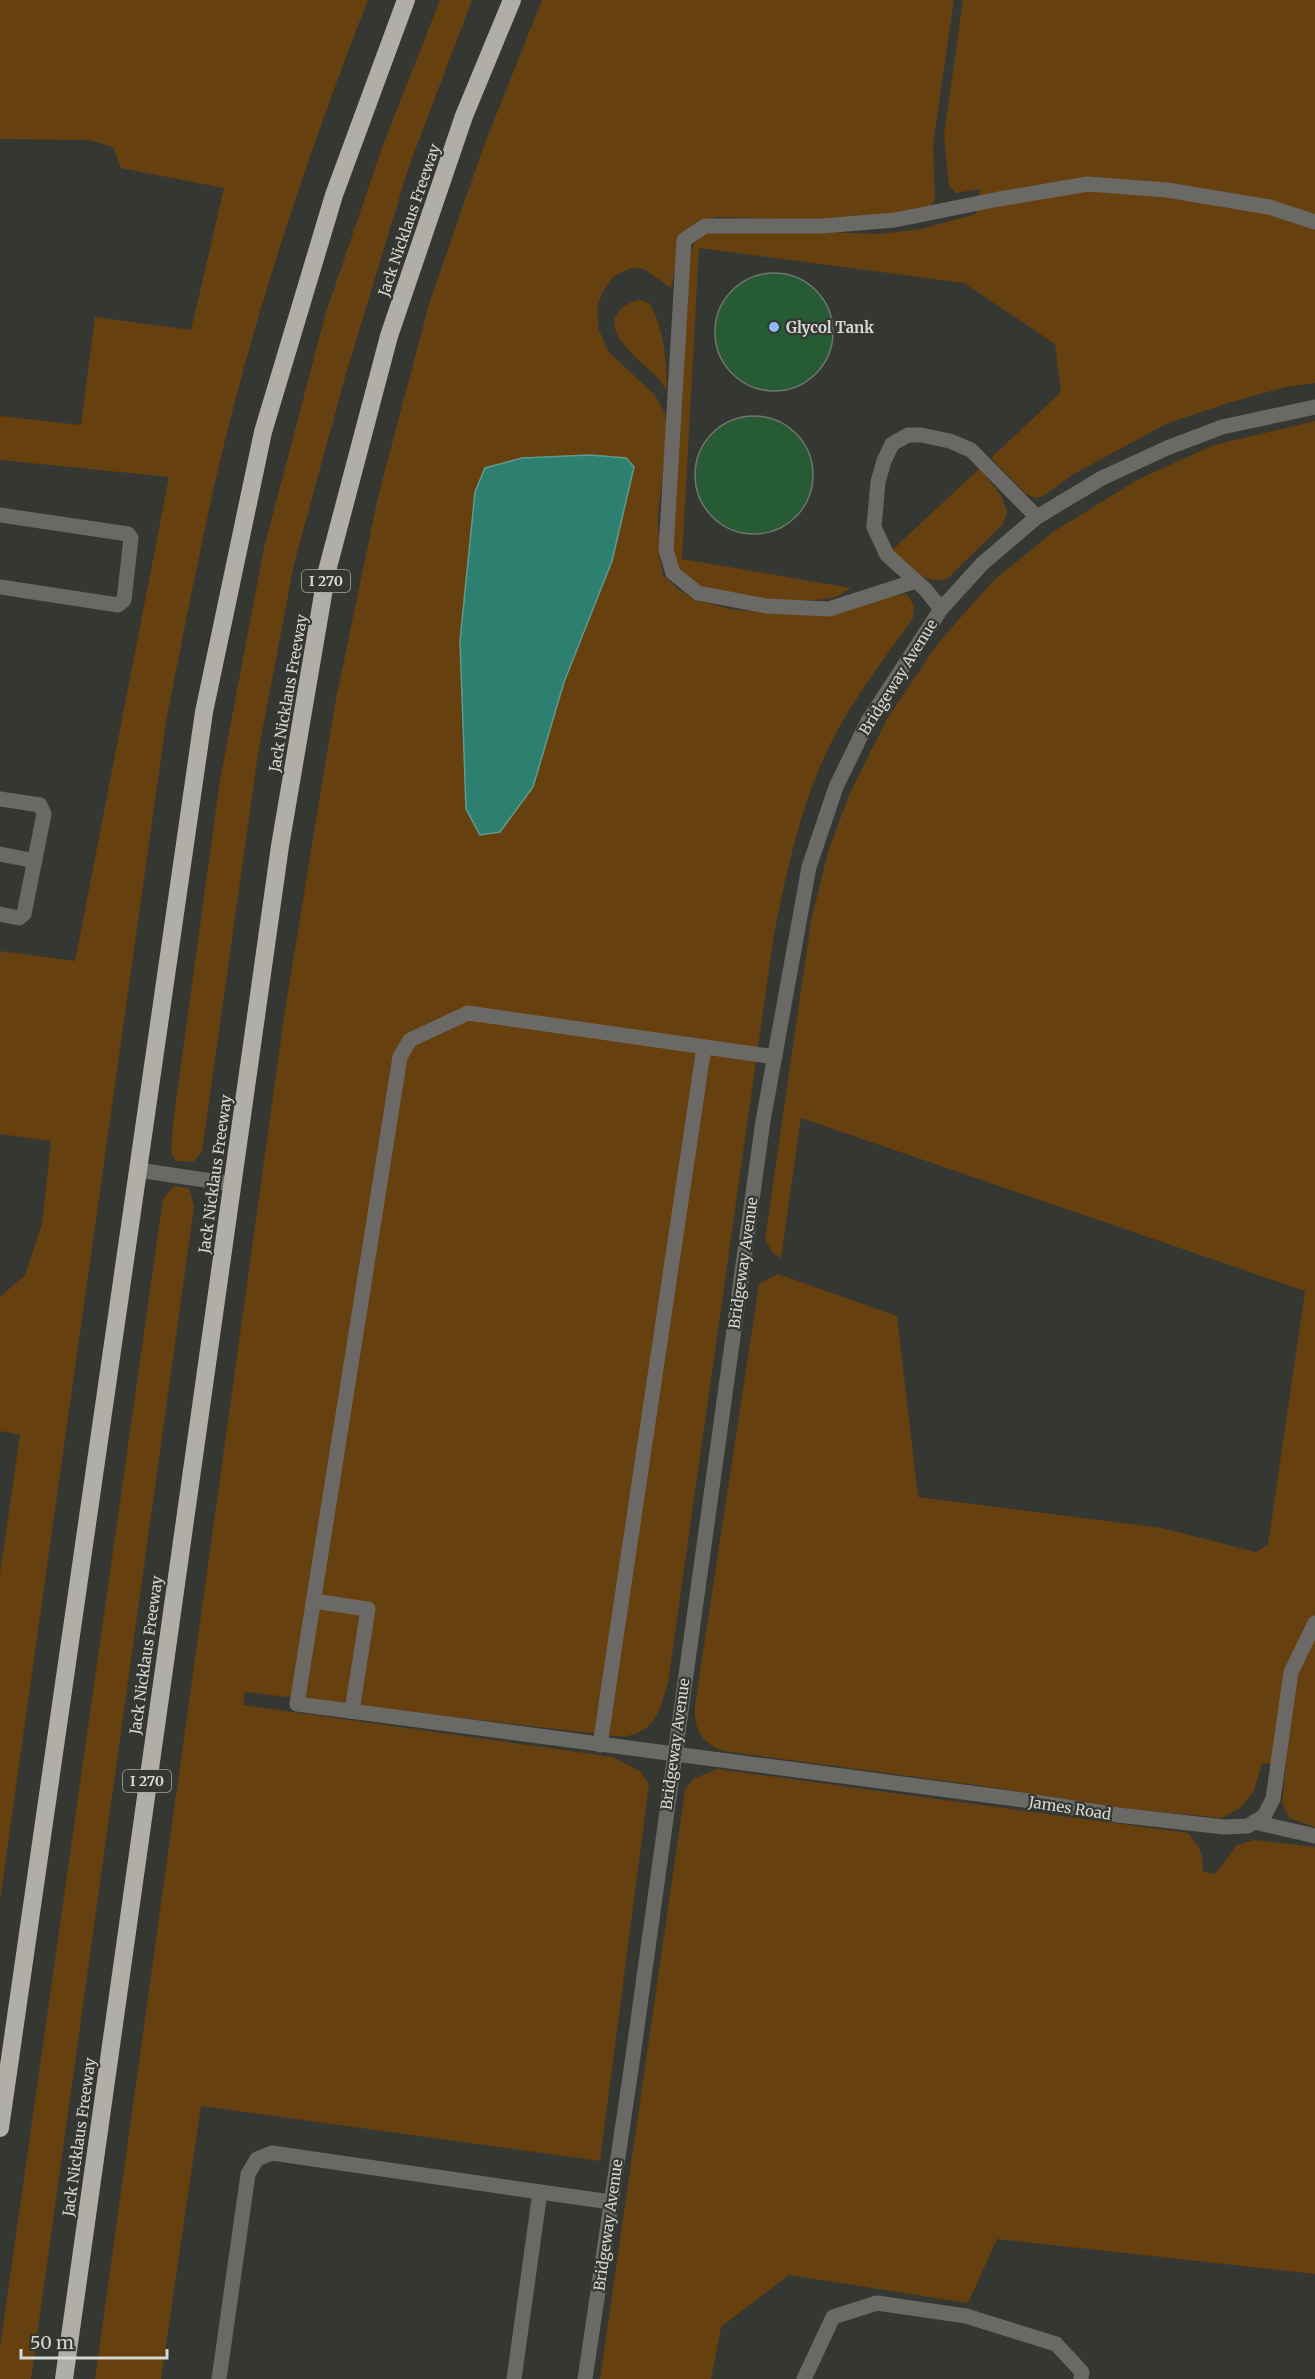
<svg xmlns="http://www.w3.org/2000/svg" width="1315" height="2379" font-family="Merriweather,serif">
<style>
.green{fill:#66400e;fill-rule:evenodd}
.water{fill:#2d8070;stroke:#609a8e;stroke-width:1.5}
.building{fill:#275b34;stroke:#707570;stroke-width:1.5}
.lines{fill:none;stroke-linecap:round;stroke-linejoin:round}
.minor{stroke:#6a6966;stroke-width:15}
.highway{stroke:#b0aea7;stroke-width:18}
.poi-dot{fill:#8eb9fc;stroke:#353732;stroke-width:2}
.labels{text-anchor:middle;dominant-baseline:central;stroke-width:4.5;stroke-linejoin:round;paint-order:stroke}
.shield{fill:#353732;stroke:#a6a8a3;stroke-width:1.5}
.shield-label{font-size:14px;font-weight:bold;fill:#d6d8d4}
.street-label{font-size:15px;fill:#d6d8d4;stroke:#353732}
.poi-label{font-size:15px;font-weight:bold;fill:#d6d8d4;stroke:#353732;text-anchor:start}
</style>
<rect width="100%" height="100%" fill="#353732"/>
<!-- green -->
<g class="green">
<path d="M0,0H368C316,133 270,267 234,405C207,508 188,612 167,716L0,1900V1574L20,1435L0,1431V1297L25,1275L42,1224L51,1141L0,1134V951L75,961L169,477L0,460V416L81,425L95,317L191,330L224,188L121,168L113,147L89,140L0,139Z"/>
<polygon points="440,0 472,0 408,169 344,381 294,564 258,754 202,1152 193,1162 176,1161 171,1152 173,1123 220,780 264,548 325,316 381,150"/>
<path d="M542,0H954L933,144L935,200L926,212L868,221L716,217C676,233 680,250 671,288L644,269L631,268L614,276L603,291L597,308L599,330L608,351L655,395L665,413L667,438L658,514L659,555L663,575L678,589L694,599L730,609L779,614H822L870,600L907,594L914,606L913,618C885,658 854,697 832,741C801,802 788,867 774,934L668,1683C659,1712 657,1730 624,1737L245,1692L243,1705L613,1757L640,1771L649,1784L600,2161L201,2106L161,2379H95L285,1010L335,704L378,497L429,304L483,148ZM590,455L626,458L634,468L612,561L564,682L533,787L462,742L460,641L475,492L522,458Z"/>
<path d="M963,0H1315V383L1286,387L1228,403L1166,424L1072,475L1043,496L1036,498L1026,494L991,458L1061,392L1055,344L964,283L699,248L682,559L851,588C845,591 838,597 831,598C799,604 712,599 687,577C677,569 675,555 672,544L688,264L695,240L715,228L879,234L921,229L976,214L980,189L956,193L949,186L944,135Z"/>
<path d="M640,300L649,303C665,328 666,362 667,391C664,387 662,383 659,379C647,365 599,333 619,311C626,304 630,302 640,300Z"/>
<path d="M1315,421V1827L1289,1818L1282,1802L1286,1765L1262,1763L1254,1791L1240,1808L1222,1818L1121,1808L983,1786L723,1751C700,1742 694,1729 695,1705L759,1284L778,1274L897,1316L918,1497L1162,1528L1256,1552L1268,1545L1305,1291L801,1118L781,1258L773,1253L765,1240L811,921L828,852L849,795L887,719L938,643L993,581L1053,532L1137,480L1214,445Z"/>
<path d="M980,468L1001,496L1007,511L1003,524L948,578C927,588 906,563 892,550Z"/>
<polygon points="174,1186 189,1188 194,1207 31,2379 0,2379 0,2347 163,1199"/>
<path d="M717,1769L1188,1833C1200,1846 1203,1854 1203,1872L1215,1874L1237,1845L1254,1840L1315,1847V2274L997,2239L968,2303L789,2275L721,2327L711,2379H600L685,1790L693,1779Z"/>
</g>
<!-- water -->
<polygon class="water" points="590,455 626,458 634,467 612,561 564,682 533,787 500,832 480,835 466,809 460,641 475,492 485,468 522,458"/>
<!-- building -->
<g class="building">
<circle cx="774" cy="332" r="59"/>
<circle cx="754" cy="475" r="59"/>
</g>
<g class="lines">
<!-- minor -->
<g class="minor">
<polyline points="0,515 128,534 131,538 124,600 118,605 0,587"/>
<polyline points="916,581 829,609 766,606 698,593 673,573 666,550 684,240 705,226 822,226 895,220 999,199 1088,184 1167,190 1269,207 1315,222"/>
<polyline points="941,609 925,589 887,555 874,527 878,482 884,461 892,444 908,435 921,435 950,441 971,450 1037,517"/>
<polyline points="0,799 40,805 44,814 24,914 19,918 0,914"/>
<polyline points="0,854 35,861"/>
<polyline points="775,1057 468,1013 410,1040 400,1057 297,1704 1016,1799 1118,1815 1224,1827 1248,1826 1264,1816 1273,1799 1291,1672 1315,1623"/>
<polyline points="138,1170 232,1184"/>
<polyline points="313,1601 368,1609 352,1711"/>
<polyline points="600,1745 704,1047"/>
<polyline points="1254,1822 1315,1836"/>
<polyline points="540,2192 611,2202"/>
<polyline points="219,2379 248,2174 257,2159 272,2153 540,2192 514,2379"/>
<polyline points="585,2379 633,2056 763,1121 809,867 836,787 868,721 941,609 983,563 1037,517 1102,478 1167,448 1222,427 1315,407"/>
<polyline points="804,2379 833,2317 877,2303 966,2316 1056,2344 1082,2372 1081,2379"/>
</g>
<!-- highway -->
<g class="highway">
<polyline points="0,2128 204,712 263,432 334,195 406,0"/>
<polyline points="64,2379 280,846 327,571 389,336 464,116 512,0"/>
</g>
</g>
<!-- markers -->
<circle class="poi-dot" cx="774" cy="327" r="6"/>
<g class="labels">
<!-- shield labels -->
<g class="shield">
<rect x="302" y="570" width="48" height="22" rx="4.5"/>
<rect x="123" y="1770" width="48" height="22" rx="4.5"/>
</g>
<g class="shield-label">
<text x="326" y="581">I 270</text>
<text x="147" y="1781">I 270</text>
</g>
<!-- street labels -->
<g class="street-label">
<text transform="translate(409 220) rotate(-71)">Jack Nicklaus Freeway</text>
<text transform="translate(898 677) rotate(-58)">Bridgeway Avenue</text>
<text transform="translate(288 693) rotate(-80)">Jack Nicklaus Freeway</text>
<text transform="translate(215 1174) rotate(-82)">Jack Nicklaus Freeway</text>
<text transform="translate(743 1263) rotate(-82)">Bridgeway Avenue</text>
<text transform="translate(146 1655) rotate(-82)">Jack Nicklaus Freeway</text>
<text transform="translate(675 1744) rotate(-82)">Bridgeway Avenue</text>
<text transform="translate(1070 1808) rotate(9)">James Road</text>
<text transform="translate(79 2137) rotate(-82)">Jack Nicklaus Freeway</text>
<text transform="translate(608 2225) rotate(-82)">Bridgeway Avenue</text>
</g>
<!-- poi labels -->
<g class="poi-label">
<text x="786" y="327">Glycol Tank</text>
</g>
</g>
<!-- scale -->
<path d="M21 2349v9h146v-9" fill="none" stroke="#d6d8d4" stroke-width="3"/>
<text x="30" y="2349" font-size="18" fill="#d6d8d4" stroke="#353732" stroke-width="4.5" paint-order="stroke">50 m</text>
</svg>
